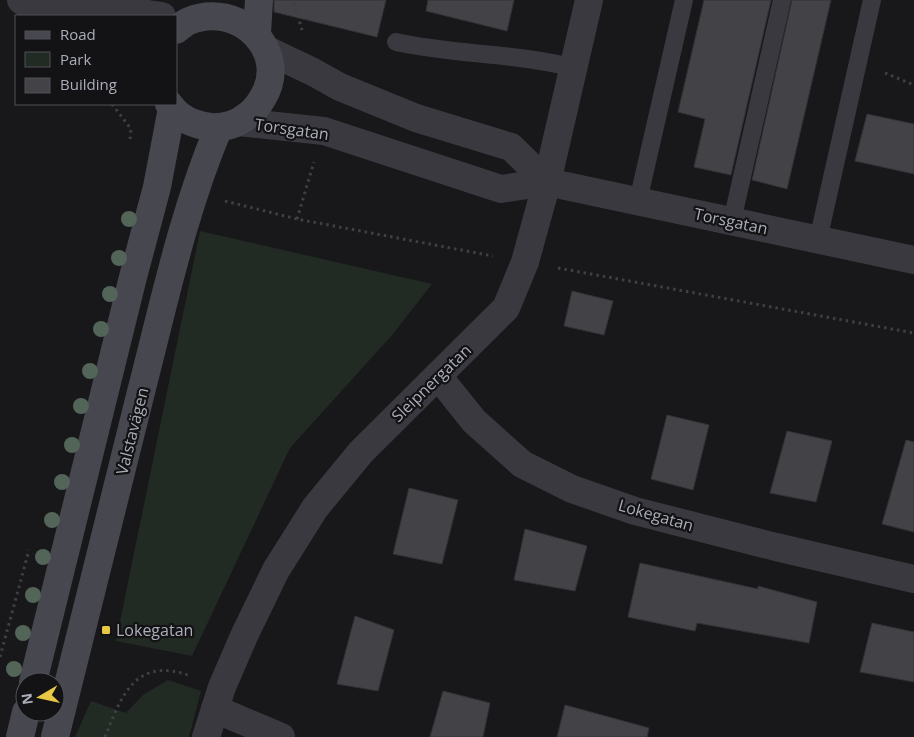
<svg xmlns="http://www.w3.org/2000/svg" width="914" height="737" font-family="'Open Sans',sans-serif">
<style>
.green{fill:#222a24}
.building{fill:#434247;stroke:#333236}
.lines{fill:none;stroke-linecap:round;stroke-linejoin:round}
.path{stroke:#3f4046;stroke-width:3;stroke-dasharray:2.5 4;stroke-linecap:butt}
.lane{stroke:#39393f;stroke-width:18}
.street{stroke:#39393f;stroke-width:28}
.secondary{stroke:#47484f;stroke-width:28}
.tree{fill:#536458}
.poi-dot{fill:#e7c743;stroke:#131315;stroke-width:2}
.labels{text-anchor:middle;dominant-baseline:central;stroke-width:4.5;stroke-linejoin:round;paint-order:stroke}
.street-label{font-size:16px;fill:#abadb9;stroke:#131315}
.poi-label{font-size:16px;fill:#abadb9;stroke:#131315;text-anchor:start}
</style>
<rect width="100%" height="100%" fill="#18181a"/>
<!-- green -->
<g class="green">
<polygon points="200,231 432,284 393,334 290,448 192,656 116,641"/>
<polygon points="168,680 201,691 189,737 75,737 91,701 126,713 144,694"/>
</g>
<!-- building -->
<g class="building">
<polygon points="274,0 386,0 377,37 274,12"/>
<polygon points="428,0 514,0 507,31 426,11"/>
<polygon points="704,0 771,0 731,175 694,167 705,119 678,112"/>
<polygon points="792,0 831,0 787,189 752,180"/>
<polygon points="867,114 914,124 914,174 855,161"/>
<polygon points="572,291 613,301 604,335 564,326"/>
<polygon points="667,415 709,425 693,490 651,479"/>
<polygon points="787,431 832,441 816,502 770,493"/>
<polygon points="906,440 914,442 914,532 882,524"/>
<polygon points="409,488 458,500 442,564 393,554"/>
<polygon points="525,529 587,546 575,591 514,580"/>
<polygon points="640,563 758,589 758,586 817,602 809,643 697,623 695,631 628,617"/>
<polygon points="355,616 394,630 378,691 337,684"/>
<polygon points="872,623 914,632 914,682 860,672"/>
<polygon points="443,691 490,703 483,737 430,737"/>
<polygon points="565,705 649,728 647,737 557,737"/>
</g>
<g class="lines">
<!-- path -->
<g class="path">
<polyline points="294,3 302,30"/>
<polyline points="885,73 914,85"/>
<polyline points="112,104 131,129 130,139"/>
<polyline points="225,201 297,219 493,256"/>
<polyline points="297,219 314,162"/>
<polyline points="558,268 914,333"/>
<polyline points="0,657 29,550"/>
<path d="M105,737C122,694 136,656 191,676"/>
</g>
<!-- lane -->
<g class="lane">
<path d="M396,42C454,55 518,53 574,68"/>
<polyline points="638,201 684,0"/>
<polyline points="732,221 782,0"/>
<polyline points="818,240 872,0"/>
</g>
<!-- street -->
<g class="street">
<polyline points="21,0 45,16"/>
<polyline points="46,0 162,16"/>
<polyline points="267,50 313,72 340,87 416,118 511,147 547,182"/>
<polyline points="238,122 324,131 501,189 547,182 914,260"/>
<polyline points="438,376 474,421 522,464 572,489 635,511 776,547 914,579"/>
<polyline points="215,709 281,737"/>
<polyline points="206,737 222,687 244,636 276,570 315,508 361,452 506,308 525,262 547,182 589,0"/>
</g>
<!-- secondary -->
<g class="secondary">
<polyline points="257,33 259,0"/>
<path d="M169,104C179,119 194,125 211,127C224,128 237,124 247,116C254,111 258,106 262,99C292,52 238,0 189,21C184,23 180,27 176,30"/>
<polyline points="33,682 133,277 157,187 172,108"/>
<polyline points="20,737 26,712"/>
<path d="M55,737C84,622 113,507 141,392C164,303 183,212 219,127"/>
</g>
</g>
<!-- trees -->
<g class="tree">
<circle cx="129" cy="219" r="8"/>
<circle cx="119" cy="258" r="8"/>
<circle cx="110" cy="294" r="8"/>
<circle cx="101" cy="329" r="8"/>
<circle cx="90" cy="371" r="8"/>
<circle cx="81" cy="406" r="8"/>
<circle cx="72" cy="445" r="8"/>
<circle cx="62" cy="482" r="8"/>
<circle cx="52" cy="520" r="8"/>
<circle cx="43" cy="557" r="8"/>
<circle cx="33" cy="595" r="8"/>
<circle cx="23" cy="633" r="8"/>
<circle cx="14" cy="669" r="8"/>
</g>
<!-- markers -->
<rect class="poi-dot" x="101" y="625" width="10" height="10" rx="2.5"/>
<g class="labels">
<!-- street labels -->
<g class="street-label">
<text transform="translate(292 129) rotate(8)">Torsgatan</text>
<text transform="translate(731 221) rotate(12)">Torsgatan</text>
<text transform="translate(431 383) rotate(-44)">Sleipnergatan</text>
<text transform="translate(132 431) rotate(-76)">Valstavägen</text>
<text transform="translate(656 515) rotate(16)">Lokegatan</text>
</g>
<!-- poi labels -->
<g class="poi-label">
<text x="116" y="630">Lokegatan</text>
</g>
</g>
<!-- legend -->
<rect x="15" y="15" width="162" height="90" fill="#131315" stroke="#505157"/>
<rect x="25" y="31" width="25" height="8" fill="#47484f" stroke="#505157"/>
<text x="60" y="40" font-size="15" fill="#abadb9">Road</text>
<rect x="25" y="52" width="25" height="15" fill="#222a24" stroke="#505157"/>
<text x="60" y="65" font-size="15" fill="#abadb9">Park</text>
<rect x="25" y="78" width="25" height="15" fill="#434247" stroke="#505157"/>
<text x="60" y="90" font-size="15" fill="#abadb9">Building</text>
<!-- north arrow -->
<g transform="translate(40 697) rotate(261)"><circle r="24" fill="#131315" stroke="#505157"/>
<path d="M0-4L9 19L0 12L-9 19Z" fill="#e7c743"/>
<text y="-8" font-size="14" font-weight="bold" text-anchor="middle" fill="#abadb9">N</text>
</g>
</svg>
